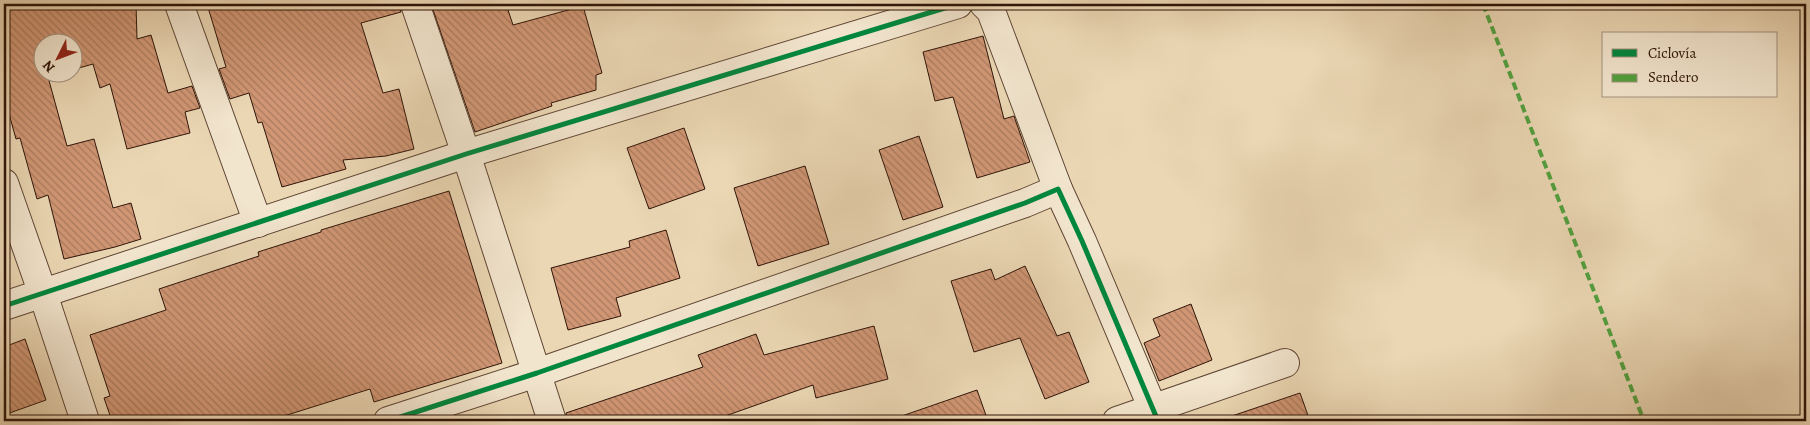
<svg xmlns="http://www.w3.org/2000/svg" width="1810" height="425" font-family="Alegreya,serif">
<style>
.building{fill:url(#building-back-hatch);stroke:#2f1408}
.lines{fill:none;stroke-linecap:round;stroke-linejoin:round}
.street-casing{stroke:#5e4533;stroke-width:30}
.street{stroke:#f2e5ce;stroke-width:28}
.quiet{stroke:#52a03e;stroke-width:4;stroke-dasharray:8 4;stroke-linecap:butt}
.cycleway-casing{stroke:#f2e5ce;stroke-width:8}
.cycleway{stroke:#00873e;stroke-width:5}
</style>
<defs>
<pattern id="building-back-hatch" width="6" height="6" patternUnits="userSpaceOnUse" patternTransform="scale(1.25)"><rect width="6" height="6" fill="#d19775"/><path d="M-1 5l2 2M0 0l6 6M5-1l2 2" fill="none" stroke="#aa7a5e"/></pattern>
</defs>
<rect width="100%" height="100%" fill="#ebd7b4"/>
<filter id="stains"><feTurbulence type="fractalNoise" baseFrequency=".004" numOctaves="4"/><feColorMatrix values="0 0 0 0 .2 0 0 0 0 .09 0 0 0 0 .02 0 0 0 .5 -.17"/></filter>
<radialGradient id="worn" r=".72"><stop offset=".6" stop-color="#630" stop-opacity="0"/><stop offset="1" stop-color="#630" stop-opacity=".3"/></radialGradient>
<!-- building -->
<g class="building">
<polygon points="4,4 136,4 137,39 151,35 168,93 192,86 200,108 185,112 190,133 127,149 110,84 100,88 93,64 72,70 72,42 42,42 42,72 64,72 48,77 67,146 94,139 113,208 131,203 141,239 115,247 64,259 48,195 37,199 20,138 16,139 4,96"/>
<polygon points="207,4 400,4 401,12 361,23 383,93 399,89 414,149 386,156 343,160 346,169 282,187 262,122 258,123 249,93 230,99 219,69 226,67"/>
<polygon points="431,4 506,4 513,25 583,6 602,73 596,75 596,90 551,103 552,106 475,132"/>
<polygon points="983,36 1004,119 1014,116 1030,162 977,178 953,97 935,101 923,52"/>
<polygon points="684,128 705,189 649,209 627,148"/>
<polygon points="919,136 943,207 903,220 879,150"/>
<polygon points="805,166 829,244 758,266 734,188"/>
<polygon points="449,191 502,363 374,402 370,389 268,421 112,421 104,398 110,396 90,335 166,310 159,289 259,256 258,252 321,232 321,230"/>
<polygon points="666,230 680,278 616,298 621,316 568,330 551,268 630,247 629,241"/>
<polygon points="1025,266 1057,336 1069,332 1089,382 1045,399 1020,338 974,352 951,281 991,269 995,280"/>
<polygon points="1191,304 1212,360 1159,381 1144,343 1160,336 1153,319"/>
<polygon points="874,326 888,379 816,398 813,385 711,421 567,421 566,413 703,367 698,355 756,334 764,355"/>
<polygon points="25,339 46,400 4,415 4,347"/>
<polygon points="977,390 988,421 897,421 896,418"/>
<polygon points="1300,393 1310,421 1230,421 1229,417"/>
</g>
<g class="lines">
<!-- street casing -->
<g class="street-casing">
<g id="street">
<polyline points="179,4 258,223"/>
<polyline points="415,4 466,154 552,421"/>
<polyline points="984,4 991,11 1058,189"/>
<polyline points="4,183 43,294 85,421"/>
<polyline points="4,306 466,154 958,4"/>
<polyline points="388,421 537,373 1025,203 1058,189 1082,241 1158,421"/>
<polyline points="1117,421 1285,363"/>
</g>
</g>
<!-- street -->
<use href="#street" class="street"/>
<!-- quiet -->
<polyline class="quiet" points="1483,4 1644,421"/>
<!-- cycleway casing -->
<g class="cycleway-casing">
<g id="cycleway">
<polyline points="4,306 466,154 958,4"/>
<polyline points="388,421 537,373 1025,203 1058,189 1082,241 1158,421"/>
</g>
</g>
<!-- cycleway -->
<use href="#cycleway" class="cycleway"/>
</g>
<!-- margin -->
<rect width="1810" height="425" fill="none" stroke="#ebd7b4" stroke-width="20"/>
<rect x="5" y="5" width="1800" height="415" fill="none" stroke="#2f1408" stroke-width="2.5"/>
<rect x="10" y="10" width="1790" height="405" fill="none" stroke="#2f1408"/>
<!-- legend -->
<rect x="1602" y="32" width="175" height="65" fill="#f2e5ce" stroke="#a4917f"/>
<rect x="1612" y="49" width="25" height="8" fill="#00873e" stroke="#a4917f"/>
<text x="1648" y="58" font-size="15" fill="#2f1408">Ciclovía</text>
<rect x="1612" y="74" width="25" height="8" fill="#52a03e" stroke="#a4917f"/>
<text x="1648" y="82" font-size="15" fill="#2f1408">Sendero</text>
<!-- north arrow -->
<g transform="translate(58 58) rotate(228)"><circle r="24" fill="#f2e5ce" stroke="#a4917f"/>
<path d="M0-4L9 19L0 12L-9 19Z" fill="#8f2418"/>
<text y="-8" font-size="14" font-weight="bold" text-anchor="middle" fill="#2f1408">N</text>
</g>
<rect width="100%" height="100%" filter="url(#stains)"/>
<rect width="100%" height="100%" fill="url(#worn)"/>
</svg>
